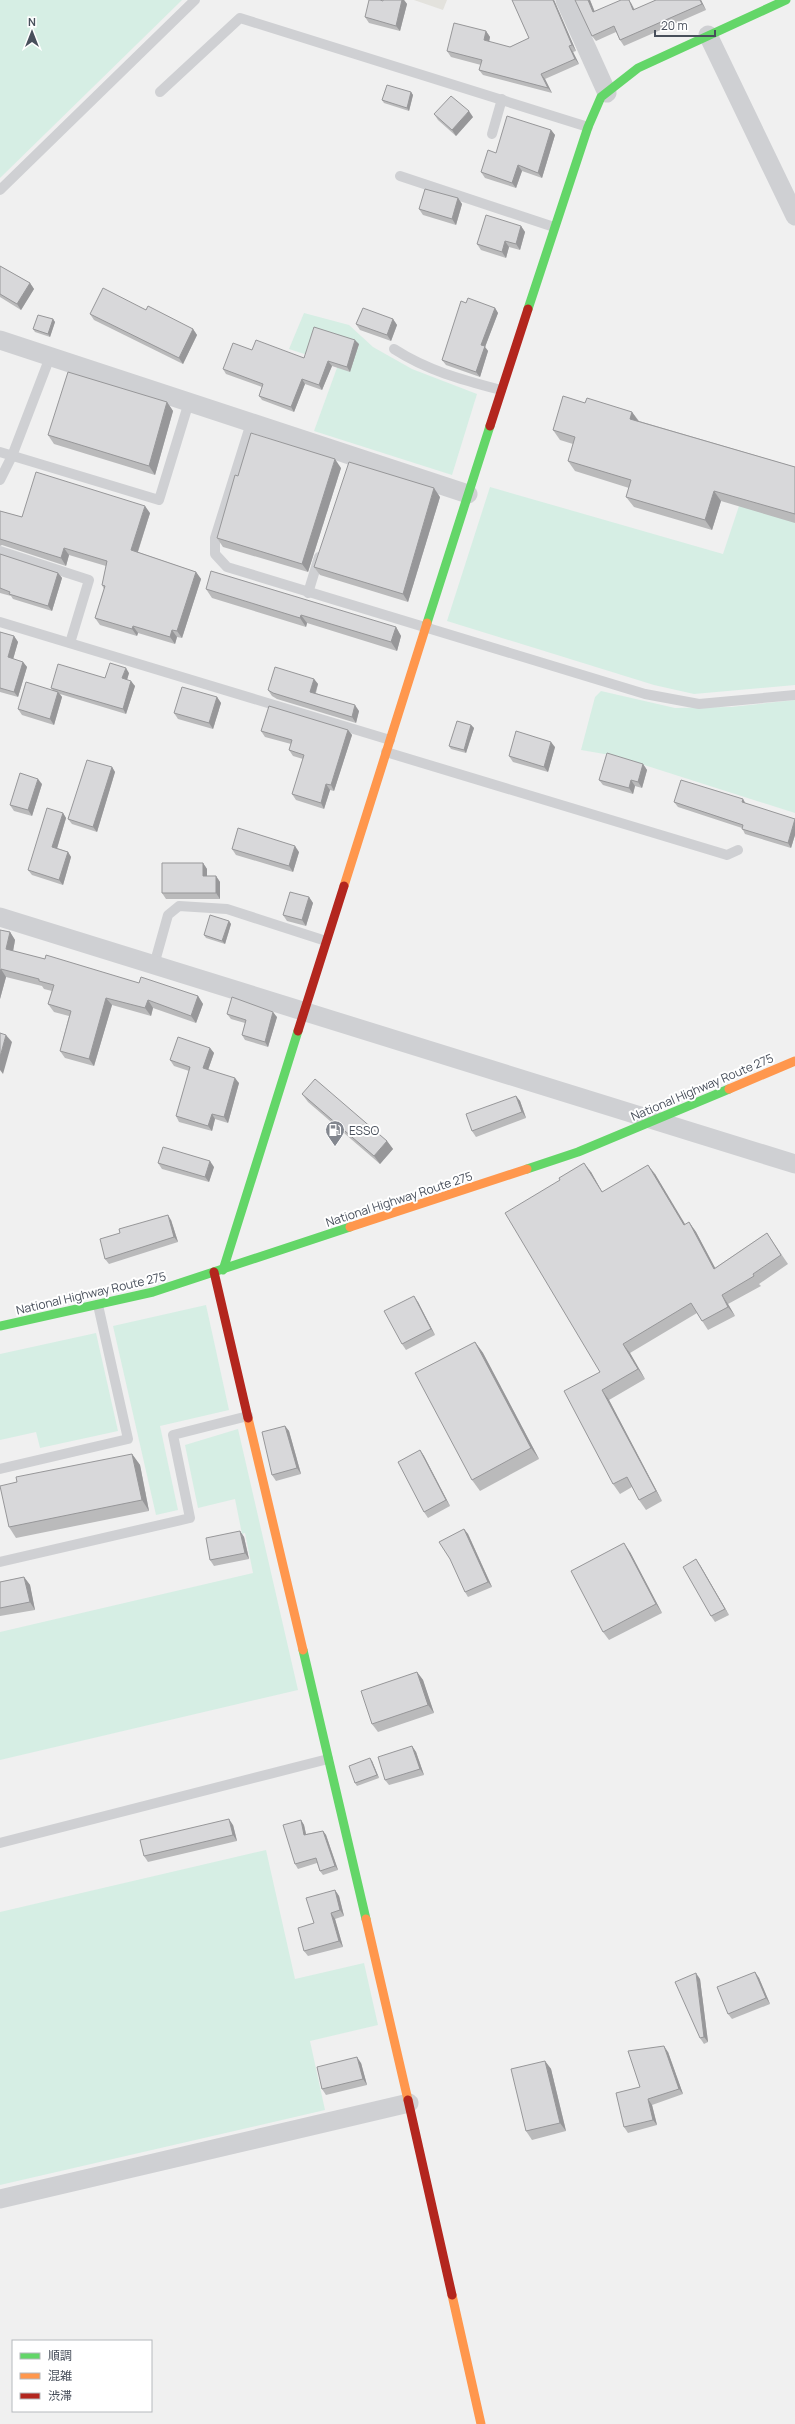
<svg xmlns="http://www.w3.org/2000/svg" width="795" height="2424" font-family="Manrope,'Noto Sans JP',sans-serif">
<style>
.green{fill:#d6eee4}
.sand{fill:#e3e2dd}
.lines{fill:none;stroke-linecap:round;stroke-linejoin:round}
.lane{stroke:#cfd0d3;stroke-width:10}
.street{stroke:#cfd0d3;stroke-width:19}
.fast{stroke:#63d668;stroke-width:9}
.slow{stroke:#ff974d;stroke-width:9}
.jam{stroke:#b3261e;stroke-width:9}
.wall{fill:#bababb}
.shaded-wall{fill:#979799}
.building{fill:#d8d8da;stroke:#979799}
.labels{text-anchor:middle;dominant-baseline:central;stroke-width:4;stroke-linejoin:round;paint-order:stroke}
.street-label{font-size:12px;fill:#484f5b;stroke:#fff}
.poi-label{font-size:12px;fill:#484f5b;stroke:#fff;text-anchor:start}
</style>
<rect width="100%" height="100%" fill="#f0f0f0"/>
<!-- green -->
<g class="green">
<polygon points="0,0 182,0 0,178"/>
<polygon points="304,313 349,325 373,347 412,369 477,394 452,475 314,431 338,365 289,349"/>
<polygon points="754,461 795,474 795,685 694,694 654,685 447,621 490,487 723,554"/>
<polygon points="601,691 675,708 731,707 795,700 795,813 616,756 581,750 595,697"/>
<polygon points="206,1305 229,1410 160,1426 178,1510 156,1515 113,1326"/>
<polygon points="96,1333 118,1431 40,1448 36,1432 0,1440 0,1354"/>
<polygon points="238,1429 298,1690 0,1760 0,1632 253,1573 245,1533 242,1534 235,1499 198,1508 185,1445"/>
<polygon points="266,1850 295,1979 364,1963 378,2025 310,2041 325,2110 0,2185 0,1912"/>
</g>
<!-- sand -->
<polygon class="sand" points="414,0 447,0 443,10"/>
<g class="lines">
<!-- lane -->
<g class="lane">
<polyline points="160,92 240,18 588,127"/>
<polyline points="492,134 502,99"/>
<polyline points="400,176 554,227"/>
<polyline points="0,190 195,0"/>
<path d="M394,349C428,371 463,380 501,390"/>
<polyline points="251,423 215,538 215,554 227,567 645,694 699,704 795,695"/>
<polyline points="0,452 159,500 189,402"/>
<polyline points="0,480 12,456 50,357"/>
<polyline points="0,551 89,580 70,643"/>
<polyline points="308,593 319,557"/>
<polyline points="0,622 390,740"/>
<polyline points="386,752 727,855 738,850"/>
<polyline points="154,965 168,915 179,906 227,909 326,941"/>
<polyline points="0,1469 128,1439 98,1305"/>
<polyline points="0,1562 190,1518 173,1435 248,1416"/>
<polyline points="0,1843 328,1759"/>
</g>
<!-- street -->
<g class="street">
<polyline points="565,0 607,93"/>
<polyline points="708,35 795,216"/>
<polyline points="0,340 468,494"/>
<polyline points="0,917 795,1164"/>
<polyline points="0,2199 409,2103"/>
</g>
<!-- fast -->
<g class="fast">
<polyline points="528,309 588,127 601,97 638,68 786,0"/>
<polyline points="427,623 490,426"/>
<polyline points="527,1169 578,1152 729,1089"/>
<polyline points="223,1270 298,1031"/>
<polyline points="0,1326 153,1292 350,1227"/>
<polyline points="303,1650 366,1919"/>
</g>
<!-- slow -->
<g class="slow">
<polyline points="344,886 427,623"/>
<polyline points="729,1089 795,1061"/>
<polyline points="350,1227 527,1169"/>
<polyline points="248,1418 303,1650"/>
<polyline points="366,1919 408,2100"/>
<polyline points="452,2295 481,2424"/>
</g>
<!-- jam -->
<g class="jam">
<polyline points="490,426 528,309"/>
<polyline points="298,1031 344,886"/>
<polyline points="214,1272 248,1418"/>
<polyline points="408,2100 452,2295"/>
</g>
</g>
<!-- wall -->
<g class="wall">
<polygon points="383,0 404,0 407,4 400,31 369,23 365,17 383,1"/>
<polygon points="512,0 554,0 576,51 573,52 579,64 545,79 552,93 483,75 479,70 481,65 451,57 447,51 486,31 490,37 489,42 510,47 529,38"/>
<polygon points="575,0 590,0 595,12 631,3 635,10 656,0 701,0 706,10 624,46 620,40 616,32 596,41 592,36"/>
<polygon points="411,92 413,95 409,111 384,103 382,100"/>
<polygon points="434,114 473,117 456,136 438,120"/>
<polygon points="551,130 555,135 542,178 522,171 516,188 485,178 481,172 496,153"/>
<polygon points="458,198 462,204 456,225 423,215 419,209"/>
<polygon points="521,226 525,232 520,250 509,247 506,258 481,250 477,244"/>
<polygon points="0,266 30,283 34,289 21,310 0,297"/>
<polygon points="466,303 495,308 498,313 485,347 488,351 480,377 446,365 442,360"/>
<polygon points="146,310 193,329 197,335 183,364 94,320 90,314"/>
<polygon points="53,319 55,322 50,337 35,332 33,329"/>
<polygon points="393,319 397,325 391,341 360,330 356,324"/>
<polygon points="359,344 350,372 332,366 322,390 305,384 294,412 262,400 259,396 262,387 226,374 223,369 252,350 304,358"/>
<polygon points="167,402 173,411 155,475 54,444 48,435"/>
<polygon points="585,403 632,412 639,421 795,467 795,523 721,501 712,530 634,507 626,497 629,488 575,471 568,461 573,444 560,440 553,430"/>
<polygon points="341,468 308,572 223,547 217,538 238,476"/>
<polygon points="440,497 408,602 320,575 314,567"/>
<polygon points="0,511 22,517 150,513 138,552 196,572 201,579 182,638 177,637 175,644 138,633 137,636 100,625 95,618 104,589 102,585 106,566 69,555 66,566 2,545 0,546"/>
<polygon points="0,554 58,573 62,578 52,611 13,599 11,596 0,593"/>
<polygon points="206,589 396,627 401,636 397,651 307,623 306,627 212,598"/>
<polygon points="0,632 14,636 18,642 13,659 23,662 27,667 18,697 0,692"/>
<polygon points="129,673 127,680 135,686 126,714 60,694 62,697 54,725 22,715 18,709 53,690 51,688"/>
<polygon points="314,679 318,684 316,693 359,711 356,723 277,699 272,696 268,690"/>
<polygon points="217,697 221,703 213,729 178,719 174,713"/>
<polygon points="471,725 474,728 466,753 451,749 449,746"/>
<polygon points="348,730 352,735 334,791 330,790 324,809 296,800 292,794 303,759 293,756 289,750 291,744 265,737 261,731"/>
<polygon points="555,747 548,772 513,762 509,756"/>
<polygon points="643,764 647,770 642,788 635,786 633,794 603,785 599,780"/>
<polygon points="112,767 115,772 97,832 72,824 68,819"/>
<polygon points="42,784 32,816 14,811 10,805"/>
<polygon points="674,802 746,804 795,819 795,835 791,848 745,834 742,828 678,807"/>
<polygon points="63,813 66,818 57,848 68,852 71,857 63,885 32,875 28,870"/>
<polygon points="232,849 299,852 293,872 236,855"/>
<polygon points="203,863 207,869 207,876 216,876 220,882 220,899 166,899 162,893"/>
<polygon points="309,897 313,903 306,926 287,921 283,915"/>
<polygon points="229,921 231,924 225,944 206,938 204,935"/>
<polygon points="0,930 10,932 15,940 13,951 139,983 198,996 203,1004 196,1023 153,1008 151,1016 112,1005 94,1066 65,1058 60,1051 69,1016 54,1012 48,1004 52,991 44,989 42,986 6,977 0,999"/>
<polygon points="227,1014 277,1017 268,1047 245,1040 242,1035 245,1023 231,1019"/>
<polygon points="210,1048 214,1053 208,1070 239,1083 228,1123 215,1119 212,1131 179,1122 176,1116 189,1071 174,1066 170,1060"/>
<polygon points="302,1094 387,1141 393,1149 380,1164 308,1102"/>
<polygon points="516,1096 520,1101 526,1118 476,1137 472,1131"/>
<polygon points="158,1163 214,1167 209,1182 162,1169"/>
<polygon points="591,1172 602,1192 655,1174 685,1225 689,1222 696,1232 715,1268 767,1233 788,1264 759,1284 761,1286 728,1304 735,1316 708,1330 697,1313 630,1353 645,1379 609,1400 662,1501 646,1510 639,1500 632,1487 620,1494 613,1484 600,1372 560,1180"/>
<polygon points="171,1220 178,1242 109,1264 105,1259"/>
<polygon points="418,1302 435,1335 406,1350 402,1344"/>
<polygon points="475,1342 483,1353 539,1459 480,1491 472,1480"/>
<polygon points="285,1426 289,1431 301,1474 276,1481 272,1475"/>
<polygon points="420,1450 424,1456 450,1506 428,1518 424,1512"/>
<polygon points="132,1454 140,1465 149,1511 16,1538 9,1527 17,1482"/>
<polygon points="464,1529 468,1534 492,1587 468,1597 465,1592"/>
<polygon points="240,1531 244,1537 249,1559 214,1566 210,1560"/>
<polygon points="630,1552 662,1613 609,1640 603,1632"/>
<polygon points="700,1565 729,1615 715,1622 711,1616"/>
<polygon points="24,1577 30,1585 35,1610 0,1616 0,1582"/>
<polygon points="417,1672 423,1680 434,1713 378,1732 372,1724"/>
<polygon points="412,1746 416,1752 424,1775 389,1785 385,1780"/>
<polygon points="372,1761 379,1778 357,1786 355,1783"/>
<polygon points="301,1820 304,1825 306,1834 323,1831 326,1835 338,1870 323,1875 320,1871 317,1863 298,1869 295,1864"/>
<polygon points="233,1825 237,1841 148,1862 144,1856"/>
<polygon points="335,1890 339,1896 344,1916 335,1919 343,1947 308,1956 304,1951 314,1923"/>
<polygon points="755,1972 759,1978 770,2004 732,2019 728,2014"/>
<polygon points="700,1979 708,2042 704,2044 700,2038"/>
<polygon points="668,2052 683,2094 652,2105 657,2125 628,2133 624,2127 640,2087"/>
<polygon points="545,2061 551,2069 566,2131 532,2140 526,2131"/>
<polygon points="361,2063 367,2085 326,2095 322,2089"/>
</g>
<!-- shaded-wall -->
<g class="shaded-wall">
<polygon points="402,0 404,0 407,4 400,31 396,26"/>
<polygon points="553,0 554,0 576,51 572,45"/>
<polygon points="588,0 590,0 597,18 593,12"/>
<polygon points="629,0 631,3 637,16 633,10"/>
<polygon points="700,0 701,0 706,10 702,4"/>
<polygon points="486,31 490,37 488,46 484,40"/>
<polygon points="569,46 573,52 579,64 575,59"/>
<polygon points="541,74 545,79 552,93 548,88"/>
<polygon points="411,92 413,95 409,111 407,108"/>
<polygon points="469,111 473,117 456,136 452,130"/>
<polygon points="551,130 555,135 542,178 538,173"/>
<polygon points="518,165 522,171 516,188 512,183"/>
<polygon points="458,198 462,204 456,225 452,219"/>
<polygon points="521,226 525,232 520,250 516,244"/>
<polygon points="505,241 509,247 506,258 502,252"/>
<polygon points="30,283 34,289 21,310 17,304"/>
<polygon points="495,308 498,313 485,347 488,351 480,377 476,372 481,345"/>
<polygon points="53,319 55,322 50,337 48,334"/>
<polygon points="393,319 397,325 391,341 387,335"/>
<polygon points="193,329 197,335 183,364 179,358"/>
<polygon points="355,340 359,344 350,372 347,367"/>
<polygon points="328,361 332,366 322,390 319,385"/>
<polygon points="302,379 305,384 294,412 291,407"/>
<polygon points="167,402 173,411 155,475 149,466"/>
<polygon points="632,412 639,422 630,419"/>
<polygon points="335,459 341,468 308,572 302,564"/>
<polygon points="434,488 440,497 408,602 403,594"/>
<polygon points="714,491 721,501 712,530 705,520"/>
<polygon points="145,506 150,513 136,557 131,550"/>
<polygon points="64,548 69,555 66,566 61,558"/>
<polygon points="196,572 201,579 182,638 177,631"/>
<polygon points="58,573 62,578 52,611 48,606"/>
<polygon points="301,615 307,623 306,627 300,618"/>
<polygon points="133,626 138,633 137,636 132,629"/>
<polygon points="396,627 401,636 397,651 391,642"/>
<polygon points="172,630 177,637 175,644 170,637"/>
<polygon points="14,636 18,642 12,663 8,657"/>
<polygon points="23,662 27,667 18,697 14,692"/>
<polygon points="126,668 129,673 126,683 122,678"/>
<polygon points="314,679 318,684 314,697 310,692"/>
<polygon points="131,681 135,686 126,714 123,709"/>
<polygon points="58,692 62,697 54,725 50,719"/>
<polygon points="217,697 221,703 213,729 209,723"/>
<polygon points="355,705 359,711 356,723 352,717"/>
<polygon points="471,725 474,728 466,753 464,750"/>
<polygon points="348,730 352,735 334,791 331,785"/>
<polygon points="551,742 555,747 548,772 544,767"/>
<polygon points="643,764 647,770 642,788 638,782"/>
<polygon points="112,767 115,772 97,832 93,827"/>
<polygon points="38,779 42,784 32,816 28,810"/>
<polygon points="631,780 635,786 633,794 629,788"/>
<polygon points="326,784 330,790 324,809 321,803"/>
<polygon points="743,799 746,804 742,802"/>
<polygon points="63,813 66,818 56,852 52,847"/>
<polygon points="795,819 795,835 791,848 788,843"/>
<polygon points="295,846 299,852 293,872 289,866"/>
<polygon points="68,852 71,857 63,885 59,880"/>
<polygon points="203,863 207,869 207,882 203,876"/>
<polygon points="216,876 220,882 220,899 216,893"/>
<polygon points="309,897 313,903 306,926 302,920"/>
<polygon points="229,921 231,924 225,944 222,941"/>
<polygon points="10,932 15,940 12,957 6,949"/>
<polygon points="1,969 6,977 0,999 0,972"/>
<polygon points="198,996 203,1004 196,1023 191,1016"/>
<polygon points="106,998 112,1005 94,1066 89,1059"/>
<polygon points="148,1000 153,1008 151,1016 145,1008"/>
<polygon points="273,1012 277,1017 268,1047 265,1042"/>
<polygon points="6,1035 12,1042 3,1074 0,1070 0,1057"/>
<polygon points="210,1048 214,1053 207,1073 203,1068"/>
<polygon points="235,1078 239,1083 228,1123 224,1117"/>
<polygon points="516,1096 520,1101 526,1118 522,1112"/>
<polygon points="212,1114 215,1119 212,1131 208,1126"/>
<polygon points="387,1141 393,1149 380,1164 374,1156"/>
<polygon points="210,1161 214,1167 209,1182 205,1177"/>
<polygon points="584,1163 591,1172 608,1202 602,1192"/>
<polygon points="648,1165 655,1174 691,1234 684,1225"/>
<polygon points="168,1215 171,1220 178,1242 174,1237"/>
<polygon points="689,1222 696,1232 721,1279 714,1269"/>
<polygon points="722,1295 728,1304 735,1316 728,1307"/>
<polygon points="414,1296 418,1302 435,1335 431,1329"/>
<polygon points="475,1342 483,1353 539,1459 531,1448"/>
<polygon points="623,1344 630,1353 645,1379 638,1369"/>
<polygon points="602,1390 609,1400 662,1501 656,1491"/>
<polygon points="285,1426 289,1431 301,1474 297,1468"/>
<polygon points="420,1450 424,1456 450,1506 446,1500"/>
<polygon points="132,1454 140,1465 149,1511 142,1500"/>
<polygon points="464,1529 468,1534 492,1587 488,1582"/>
<polygon points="240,1531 244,1537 249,1559 245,1553"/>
<polygon points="624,1543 630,1552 662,1613 656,1604"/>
<polygon points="696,1559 700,1565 729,1615 725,1609"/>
<polygon points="24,1577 30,1585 35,1610 30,1602"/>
<polygon points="417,1672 423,1680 434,1713 428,1705"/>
<polygon points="412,1746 416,1752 424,1775 420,1769"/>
<polygon points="370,1758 372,1761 379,1778 377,1775"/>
<polygon points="229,1819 233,1825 237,1841 233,1835"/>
<polygon points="301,1820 304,1825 307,1839 304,1835"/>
<polygon points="323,1831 326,1835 338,1870 335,1866"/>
<polygon points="335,1890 339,1896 344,1916 340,1910"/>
<polygon points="331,1913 335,1919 343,1947 339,1941"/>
<polygon points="755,1972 759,1978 770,2004 766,1998"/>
<polygon points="696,1973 700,1979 708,2042 704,2037"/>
<polygon points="664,2046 668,2052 683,2094 679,2089"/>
<polygon points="357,2057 361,2063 367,2085 363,2079"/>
<polygon points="545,2061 551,2069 566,2131 560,2123"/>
<polygon points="648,2099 652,2105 657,2125 653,2120"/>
</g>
<!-- building -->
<g class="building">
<polygon points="369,0 380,0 383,1 383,0 402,0 396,26 365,17"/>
<polygon points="512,0 553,0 572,45 569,46 575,59 541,74 548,88 479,70 482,60 447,51 454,23 486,31 484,40 510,47 529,38"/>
<polygon points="575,0 588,0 593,12 621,0 629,0 633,10 656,0 700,0 702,4 620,40 614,26 592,36"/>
<polygon points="387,85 411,92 407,108 382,100"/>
<polygon points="451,96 469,111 452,130 434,114"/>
<polygon points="507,116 551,130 538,173 518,165 512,183 481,172 488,150 496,153"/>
<polygon points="425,189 458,198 452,219 419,209"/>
<polygon points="486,215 521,226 516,244 505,241 502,252 477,244"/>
<polygon points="0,266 30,283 17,304 0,294"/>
<polygon points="103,288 146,310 148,306 193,329 179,358 90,314"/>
<polygon points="468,298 495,308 481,345 485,346 476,372 442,360 461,301 466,303"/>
<polygon points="363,308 393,319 387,335 356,324"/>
<polygon points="38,315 53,319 48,334 33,329"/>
<polygon points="314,327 355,340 347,367 328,361 319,385 302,379 291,407 259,396 263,384 223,369 233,343 252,350 256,340 304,358"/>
<polygon points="68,372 167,402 149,466 48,435"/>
<polygon points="563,396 585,403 587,398 632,412 630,419 795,467 795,514 714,491 705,520 626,497 631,480 568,461 575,437 553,430"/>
<polygon points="251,433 335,459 302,564 217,538 235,475 238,476"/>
<polygon points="349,462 434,488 403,594 314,567"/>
<polygon points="36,472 145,506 131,550 196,572 177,631 172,630 170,637 133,626 132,629 95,618 105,586 102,585 107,561 64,548 61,558 0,539 0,511 22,517"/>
<polygon points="0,554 58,573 48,606 9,594 10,592 0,588"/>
<polygon points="211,571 396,627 391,642 301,615 300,618 206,589"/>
<polygon points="0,632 14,636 8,657 23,662 14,692 0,688"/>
<polygon points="110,663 126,668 122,678 131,681 123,709 51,688 58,664 105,678"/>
<polygon points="275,667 314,679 310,692 355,705 352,717 273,693 268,690"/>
<polygon points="26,682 58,692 50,719 18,709"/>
<polygon points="182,687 217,697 209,723 174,713"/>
<polygon points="269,706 348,730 331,785 326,784 321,803 292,794 304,755 289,750 292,740 261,731"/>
<polygon points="457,721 471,725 464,750 449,746"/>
<polygon points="516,731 551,742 544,767 509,756"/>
<polygon points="607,753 643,764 638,782 631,780 629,788 599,780"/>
<polygon points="87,760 112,767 93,827 68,819"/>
<polygon points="20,773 38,779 28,810 10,805"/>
<polygon points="681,780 743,799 742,802 795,819 788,843 742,829 743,825 674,802"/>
<polygon points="47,808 63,813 52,847 68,852 59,880 28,870"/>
<polygon points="238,828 295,846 289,866 232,849"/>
<polygon points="162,863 203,863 203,876 216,876 216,893 162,893"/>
<polygon points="290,892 309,897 302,920 283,915"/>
<polygon points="210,915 229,921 222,941 204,935"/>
<polygon points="0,930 10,932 6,949 45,959 46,955 139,983 141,977 198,996 191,1016 148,1000 145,1008 106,998 89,1059 60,1051 71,1011 48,1004 54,985 39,981 39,979 1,969 0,972"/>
<polygon points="232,997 273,1012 265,1042 242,1035 246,1020 227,1014"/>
<polygon points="0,1033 6,1035 0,1057"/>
<polygon points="178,1037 210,1048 203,1068 235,1078 224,1117 212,1114 208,1126 176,1116 190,1067 170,1060"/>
<polygon points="315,1079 387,1141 374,1156 302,1094"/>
<polygon points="516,1096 522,1112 472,1131 466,1114"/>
<polygon points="163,1147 210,1161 205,1177 158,1163"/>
<polygon points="584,1163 602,1192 648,1165 684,1225 689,1222 714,1269 767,1233 781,1255 753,1274 754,1276 722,1295 728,1307 702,1321 691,1303 623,1344 638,1369 602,1390 656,1491 639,1500 627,1477 613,1484 564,1391 600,1372 505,1213 560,1180 559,1178"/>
<polygon points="168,1215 174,1237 105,1259 100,1239 120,1233 119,1229"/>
<polygon points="414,1296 431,1329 402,1344 384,1311"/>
<polygon points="475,1342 531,1448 472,1480 415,1373"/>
<polygon points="285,1426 297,1468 272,1475 262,1432"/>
<polygon points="420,1450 446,1500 424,1512 398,1462"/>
<polygon points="132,1454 142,1500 9,1527 0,1486 17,1482 16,1477"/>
<polygon points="464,1529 488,1582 465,1592 450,1559 439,1542"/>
<polygon points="240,1531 245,1553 210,1560 206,1538"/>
<polygon points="624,1543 656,1604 603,1632 571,1571"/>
<polygon points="696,1559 725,1609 711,1616 683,1567"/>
<polygon points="24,1577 30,1602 0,1608 0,1582"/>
<polygon points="417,1672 428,1705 372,1724 361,1691"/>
<polygon points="412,1746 420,1769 385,1780 378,1757"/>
<polygon points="370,1758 377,1775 355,1783 349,1766"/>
<polygon points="229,1819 233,1835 144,1856 140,1840"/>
<polygon points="301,1820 304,1835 323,1831 335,1866 320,1871 316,1858 295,1864 283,1825"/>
<polygon points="335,1890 340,1910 331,1913 339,1941 304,1951 298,1928 314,1923 306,1898"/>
<polygon points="755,1972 766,1998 728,2014 717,1987"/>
<polygon points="696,1973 704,2037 700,2038 675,1982"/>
<polygon points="664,2046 679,2089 648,2099 653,2120 624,2127 616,2093 640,2087 628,2051"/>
<polygon points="357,2057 363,2079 322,2089 317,2067"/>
<polygon points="545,2061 560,2123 526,2131 511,2069"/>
</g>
<!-- icons -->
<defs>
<g id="fuel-pin" transform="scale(1)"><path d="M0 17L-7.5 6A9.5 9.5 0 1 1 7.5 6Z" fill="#83878f" stroke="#fff"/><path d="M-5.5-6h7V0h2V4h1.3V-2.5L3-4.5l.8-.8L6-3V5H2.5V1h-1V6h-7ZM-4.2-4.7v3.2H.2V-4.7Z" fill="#fff"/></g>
</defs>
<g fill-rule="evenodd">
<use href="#fuel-pin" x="335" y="1130"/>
</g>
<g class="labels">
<!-- street labels -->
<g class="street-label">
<text transform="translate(702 1087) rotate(-23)">National Highway Route 275</text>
<text transform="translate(399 1199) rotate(-18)">National Highway Route 275</text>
<text transform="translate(91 1293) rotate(-13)">National Highway Route 275</text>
</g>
<!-- poi labels -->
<g class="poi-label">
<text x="349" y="1130">ESSO</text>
</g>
</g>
<!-- legend -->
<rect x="12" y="2340" width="140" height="72" fill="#ffffff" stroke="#b6b9bd"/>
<rect x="20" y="2353" width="20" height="6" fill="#63d668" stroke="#b6b9bd"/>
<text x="48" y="2360" font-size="12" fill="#484f5b">順調</text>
<rect x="20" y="2373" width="20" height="6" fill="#ff974d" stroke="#b6b9bd"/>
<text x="48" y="2380" font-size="12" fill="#484f5b">混雑</text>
<rect x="20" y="2393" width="20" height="6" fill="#b3261e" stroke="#b6b9bd"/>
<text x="48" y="2400" font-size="12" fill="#484f5b">渋滞</text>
<!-- north arrow -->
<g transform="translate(32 32)" stroke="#ffffff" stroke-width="3" paint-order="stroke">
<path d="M0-3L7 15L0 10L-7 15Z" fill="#484f5b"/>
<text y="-6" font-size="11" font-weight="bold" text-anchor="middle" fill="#484f5b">N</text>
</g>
<!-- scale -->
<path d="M655 30v6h60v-6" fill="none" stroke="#484f5b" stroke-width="2"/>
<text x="661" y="30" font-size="12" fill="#484f5b" stroke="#ffffff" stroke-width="3" paint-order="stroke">20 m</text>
</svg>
